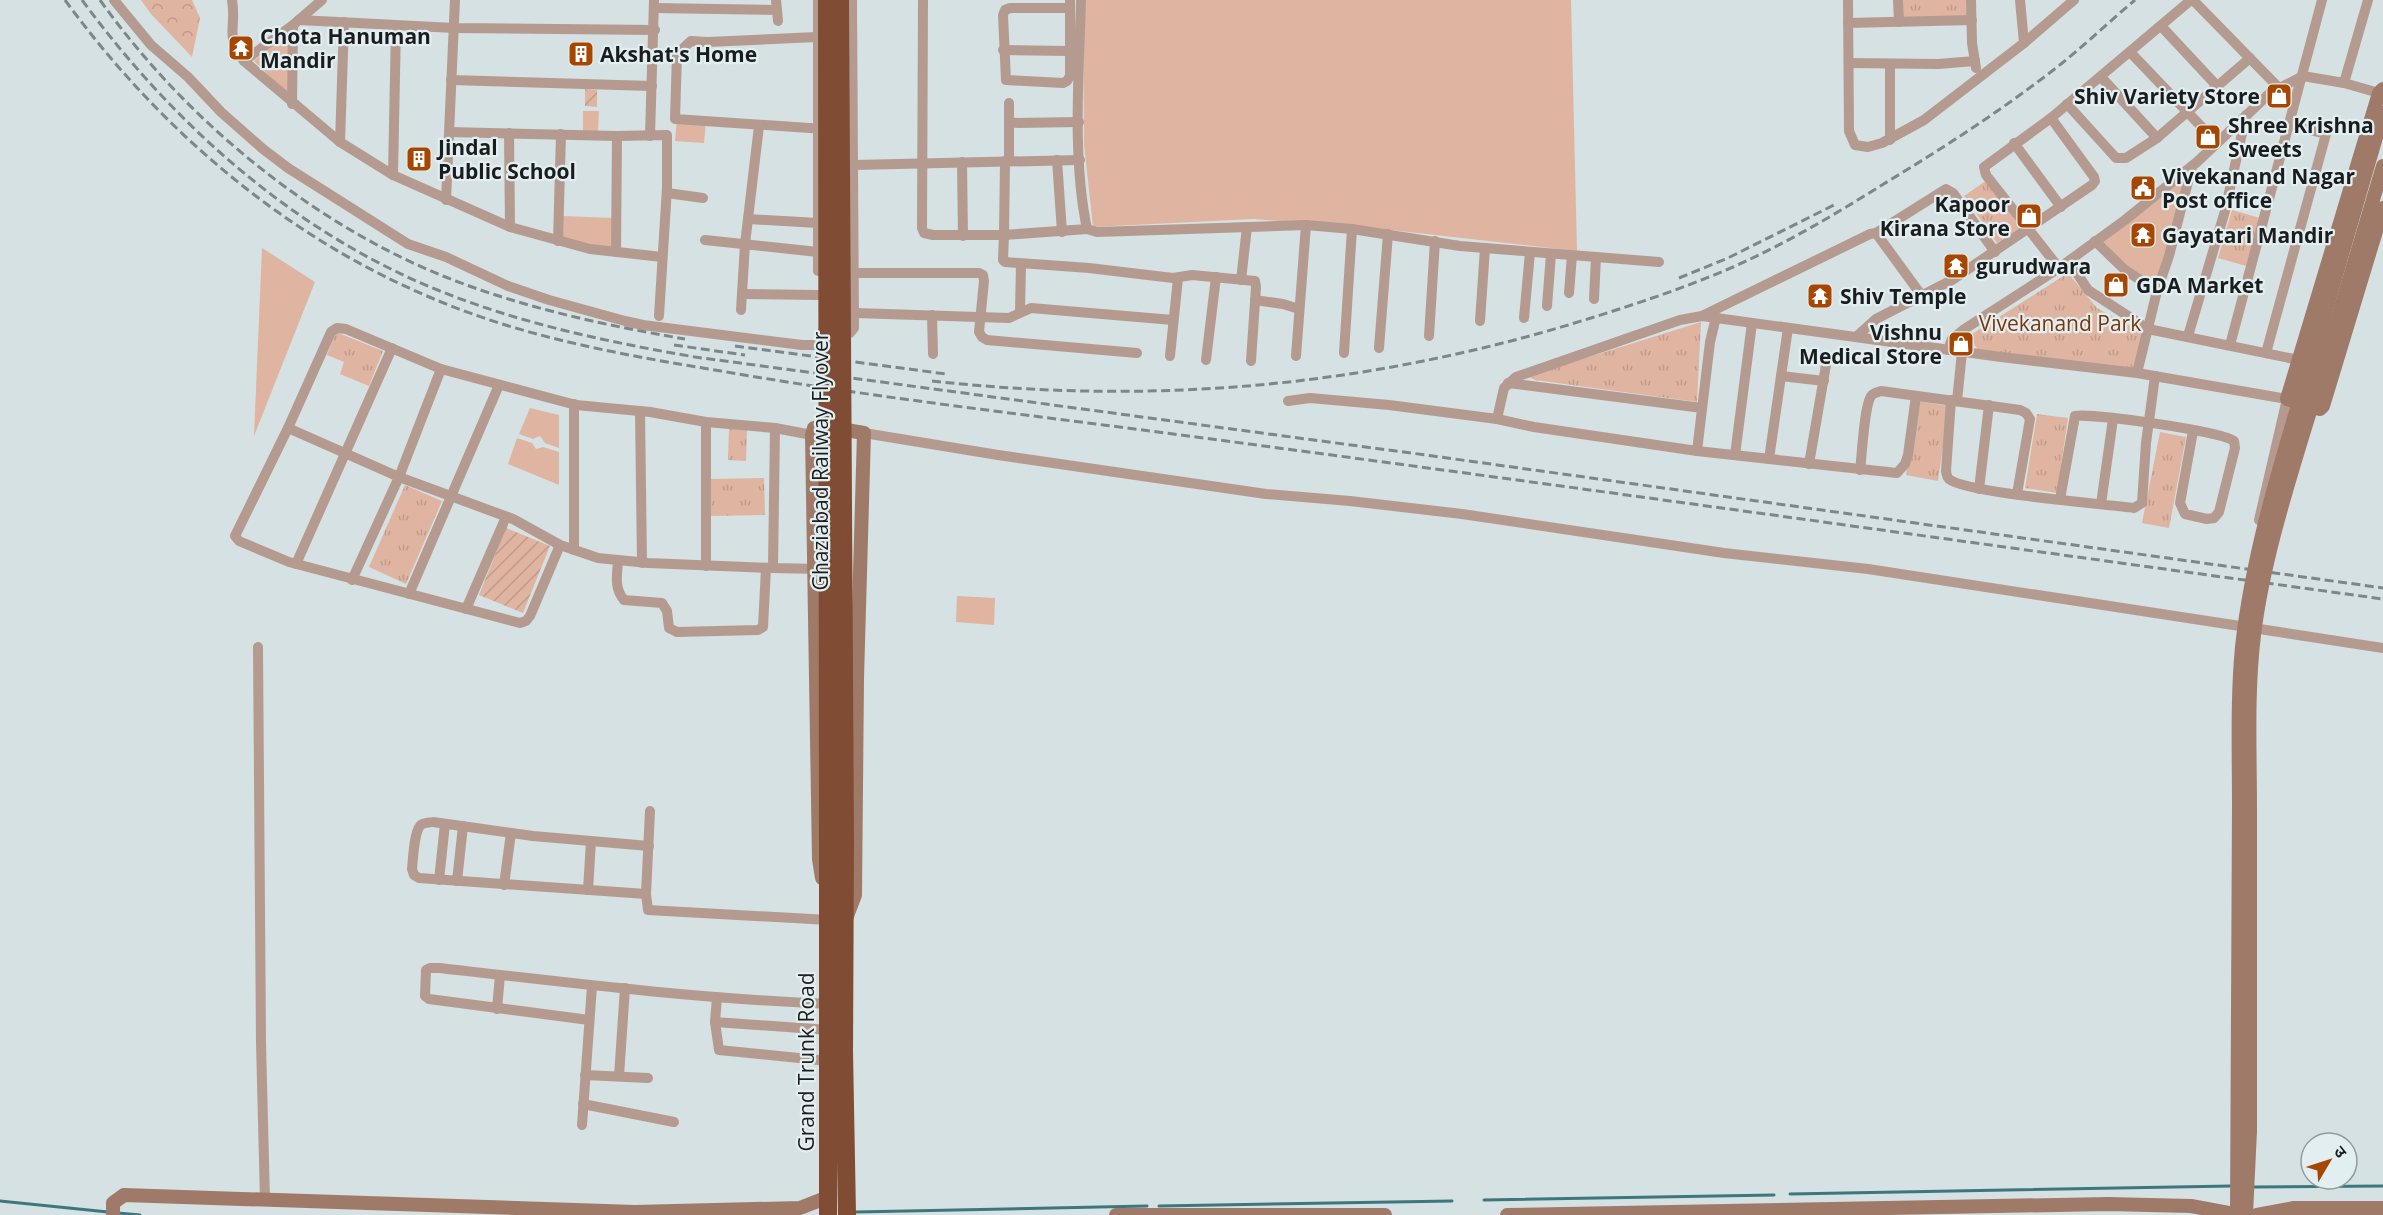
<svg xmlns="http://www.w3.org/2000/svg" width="2383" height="1215" font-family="'Open Sans','Noto Sans Devanagari',sans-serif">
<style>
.grass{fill:#dfb5a1}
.forest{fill:url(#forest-crowns)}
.park{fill:url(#park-tufts)}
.garden{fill:url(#garden-furrows)}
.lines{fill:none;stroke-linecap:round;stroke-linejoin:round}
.stream{stroke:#3d777d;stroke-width:3}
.street{stroke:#b59b8f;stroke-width:10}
.secondary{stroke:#9f7a68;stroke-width:14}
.highway{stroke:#804d34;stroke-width:18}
.rail{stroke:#7e8788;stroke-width:3;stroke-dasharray:9 4.5;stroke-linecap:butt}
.secondary-bridge{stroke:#9f7a68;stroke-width:14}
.highway-bridge{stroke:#804d34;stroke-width:18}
.labels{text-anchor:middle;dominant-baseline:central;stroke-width:4.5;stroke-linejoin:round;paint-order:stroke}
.poi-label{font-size:21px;font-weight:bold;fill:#191d1e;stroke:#e2eef0;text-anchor:start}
.park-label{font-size:21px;fill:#7a350b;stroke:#e2eef0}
.street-label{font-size:21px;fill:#191d1e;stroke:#e2eef0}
</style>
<defs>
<pattern id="forest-crowns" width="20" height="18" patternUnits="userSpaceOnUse" patternTransform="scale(1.5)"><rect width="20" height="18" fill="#dfb5a1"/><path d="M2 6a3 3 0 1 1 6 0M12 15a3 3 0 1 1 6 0" fill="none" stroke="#bf9b8a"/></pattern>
<pattern id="park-tufts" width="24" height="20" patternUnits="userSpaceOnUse" patternTransform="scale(1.5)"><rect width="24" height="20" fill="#dfb5a1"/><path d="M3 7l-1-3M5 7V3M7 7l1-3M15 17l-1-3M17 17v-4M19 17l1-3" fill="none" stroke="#bf9b8a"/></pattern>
<pattern id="garden-furrows" width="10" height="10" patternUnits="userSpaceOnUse" patternTransform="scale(1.5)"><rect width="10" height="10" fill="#dfb5a1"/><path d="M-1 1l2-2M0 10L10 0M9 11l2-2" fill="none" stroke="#bf9b8a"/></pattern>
</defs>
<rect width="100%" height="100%" fill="#d5e1e2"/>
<!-- grass -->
<g class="grass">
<polygon points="1083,0 1571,0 1577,251 1391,230 1253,219 1093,227 1084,144"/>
<polygon points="289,32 289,95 254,61"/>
<polygon points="583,111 599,111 598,131 583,131"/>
<polygon points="677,119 706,122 704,143 675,141"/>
<polygon points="2192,166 2157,291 2095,241"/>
<polygon points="563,216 613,218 612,250 561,238"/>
<polygon points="262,248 315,282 254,436"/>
<polygon points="530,408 559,415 559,448 545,443 540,436 533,439 519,434"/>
<polygon points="517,438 532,443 536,449 543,447 559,452 559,485 508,464"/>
<polygon points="957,596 995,598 994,625 956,622"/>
</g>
<!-- forest -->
<polygon class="forest" points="141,0 192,0 200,18 192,57 151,14"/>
<!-- park -->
<g class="park">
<polygon points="1901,0 1966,0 1967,17 1902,19"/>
<polygon points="1987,180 2020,228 1997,243 1964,196"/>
<polygon points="2232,210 2260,218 2246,266 2218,258"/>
<polygon points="2068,273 2097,308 2121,322 2143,330 2135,370 1978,350 1969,336"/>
<polygon points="1701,322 1697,402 1535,380 1528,376"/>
<polygon points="336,332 383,351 369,386 340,374 344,362 327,355"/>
<polygon points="1918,401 1949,406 1938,481 1906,475"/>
<polygon points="2037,414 2068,418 2057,493 2025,488"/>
<polygon points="729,428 747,429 746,461 728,460"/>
<polygon points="2160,432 2186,437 2169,528 2142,523"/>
<polygon points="764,478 765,515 711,516 710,479"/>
<polygon points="405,485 442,501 406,584 369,567"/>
</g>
<!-- garden -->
<g class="garden">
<polygon points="585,89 597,90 597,107 585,106"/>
<polygon points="506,528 550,546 523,613 479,595"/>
</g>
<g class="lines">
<!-- stream -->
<g class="stream">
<polyline points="2254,1187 2383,1186"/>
<polyline points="1790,1194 2231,1186"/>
<polyline points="1484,1200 1774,1195"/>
<polyline points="0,1201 108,1212"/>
<polyline points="1159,1206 1452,1201"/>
<polyline points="856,1212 1147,1206"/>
<polyline points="118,1213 140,1215"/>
</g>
<!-- street -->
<g class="street">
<polyline points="114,0 151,45 188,77 221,112 263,149 288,168 408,244 446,257 508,286 549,300 625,321 643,325 802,345 820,345 821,333"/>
<path d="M232,0C237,28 224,35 244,61L340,142L393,175L510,227L590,249L662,257"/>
<polyline points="776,0 778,21"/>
<polyline points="923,0 922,228 924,233 933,235 1004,235 1003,260 1005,262 1089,268 1173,278 1192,275 1255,281 1256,287 1251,361"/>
<path d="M1081,0C1079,73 1072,157 1087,229L1097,232L1306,225L1352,229L1460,246L1659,262"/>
<polyline points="1848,0 1849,131 1855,145 1868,147 1882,143 1924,120 2024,43 2074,0"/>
<polyline points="1898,0 1899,22"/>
<polyline points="1971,0 1972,43 1976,68"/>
<polyline points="2020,0 2024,43"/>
<polyline points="2193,0 2279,88"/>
<polyline points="654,8 777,10"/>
<polyline points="1070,8 1010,8 1005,10 1003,15 1006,80 1063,83 1067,81 1070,76 1070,0"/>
<polyline points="299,20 454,28 655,30"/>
<polyline points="1848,23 1972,20"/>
<polyline points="2161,26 2217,86"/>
<polyline points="817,37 708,42 691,41 677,54 675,119 824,129"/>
<polyline points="1003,50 1069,51"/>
<polyline points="2130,52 2217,143"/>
<polyline points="244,61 293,25 322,0"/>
<polyline points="1849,63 1938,64 1975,61"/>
<polyline points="2101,77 2157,138"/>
<polyline points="451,80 652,86"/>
<polyline points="2344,83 2368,0"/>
<polyline points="292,104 293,25"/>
<polyline points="2067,104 2116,158 2126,158 2157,138 2250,58"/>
<polyline points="1009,123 1079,122"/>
<polyline points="449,132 617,136 667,135 667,188 659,316"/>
<polyline points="509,133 510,227"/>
<polyline points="650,136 654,0"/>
<polyline points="1890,140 1890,64"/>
<polyline points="340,142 344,22"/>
<polyline points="2014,143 2061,207"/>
<polyline points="1057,160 1062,232"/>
<polyline points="1005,161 1004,235 1087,229"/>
<polyline points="1009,161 1009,103"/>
<polyline points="962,162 963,236"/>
<polyline points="854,165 1080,160"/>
<polyline points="393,175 396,26"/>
<polyline points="667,193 703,198"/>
<polyline points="446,200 455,0"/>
<polyline points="748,219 818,223"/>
<polyline points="1876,233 1922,296"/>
<polyline points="705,240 818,252"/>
<polyline points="558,241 561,134"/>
<polyline points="2095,241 2125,270 2157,291"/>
<polyline points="616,252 617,136"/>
<polyline points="2069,261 2088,290 2148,329 2299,360"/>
<polyline points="2059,268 1986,175 1984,167 2051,118 2191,0"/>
<polyline points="818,271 818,0"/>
<polyline points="855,273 979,273 983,275 984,281 979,332 982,337 987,340 1137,353"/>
<polyline points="1241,280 1247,227"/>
<polyline points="1569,293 1572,255"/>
<polyline points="742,294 818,295"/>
<polyline points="1594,299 1596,257"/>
<polyline points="1255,300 1283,304 1299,309"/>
<polyline points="1547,306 1551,254"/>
<polyline points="741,310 745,244 759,126"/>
<polyline points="1020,312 1021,264"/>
<polyline points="855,313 1009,318 1031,308 1173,320"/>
<polyline points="932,315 933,354"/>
<polyline points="1702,316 1870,234 1876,233 1946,189 1953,193 1995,252"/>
<polyline points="1524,318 1530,252"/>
<polyline points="1480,321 1485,248"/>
<polyline points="837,331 850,333 854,328 852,0"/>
<polyline points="1429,336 1435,241"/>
<polyline points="2188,336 2225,211 2246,115"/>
<polyline points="1856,337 1876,319 1952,280 2092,185 2095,181 2094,177 2051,118"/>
<polyline points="2230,345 2322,0"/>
<polyline points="1379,348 1388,234"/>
<polyline points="1948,350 1952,339 1963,330 2059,268 2125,220 2197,162 2270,93 2303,76 2344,83 2379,93"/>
<polyline points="1344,353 1352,229"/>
<polyline points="2266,353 2326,134 2290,125"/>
<polyline points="1170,356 1178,278"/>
<polyline points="1296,356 1306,225"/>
<polyline points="1206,360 1216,277"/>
<polyline points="2137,373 2157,291 2169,256 2192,166"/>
<polyline points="1781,376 1824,381"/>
<polyline points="1508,383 1702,408"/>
<path d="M1951,400L1946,471C1947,475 1946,476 1949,479C1965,493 2105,504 2134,508L2142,503L2146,443L2155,376"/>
<polyline points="1288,401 1310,398 1389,405 1497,419 1534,427 1697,451 1897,473 1905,464 1908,455 1916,396"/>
<polyline points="1957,401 1962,352"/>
<polyline points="640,411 642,563"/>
<polyline points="1497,419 1504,388 1516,377 1680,320 1702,316 2001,357 2137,373 2287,399 2259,520"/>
<polyline points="706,422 706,566"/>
<polyline points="288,428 399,477 513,519 560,545 598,558 648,563 773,568"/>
<polyline points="775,428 773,568 820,569"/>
<polyline points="864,433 998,455 1266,494 1350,501 1462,514 1724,553 1868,569 2383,648"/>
<polyline points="1697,451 1710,342 1716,317"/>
<polyline points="1735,455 1752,323"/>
<polyline points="1769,459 1788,328"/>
<polyline points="1809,464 1826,365"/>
<path d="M1860,470C1862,457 1864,403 1872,395C1874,393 1878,392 1881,391L2020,410L2026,413L2030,419L2017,494"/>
<polyline points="1979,489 1989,405"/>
<path d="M2060,499L2075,416C2092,413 2221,431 2234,441L2235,448L2219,512L2214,518L2207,519L2185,514L2180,503L2193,431"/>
<polyline points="2101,504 2113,419"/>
<polyline points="560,545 530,616 526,621 520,623 289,562 239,541 235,536 288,428 331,332 337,328 346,329 441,369 576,405 650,412 706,422 775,428 812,435"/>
<polyline points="574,550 574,404"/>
<path d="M618,561C617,576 614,588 624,600L662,603L667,611L669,628L677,632L758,630L763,627L766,568"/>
<polyline points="296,564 392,348"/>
<polyline points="352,580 399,477 441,369"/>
<polyline points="409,594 499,385"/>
<polyline points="466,609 506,517"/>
<polyline points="258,647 261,1043 265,1200"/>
<polyline points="650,811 646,894 648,910 829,920"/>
<polyline points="439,880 445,824"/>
<polyline points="457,881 463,826"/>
<polyline points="504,885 511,833"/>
<polyline points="588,890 591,841"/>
<path d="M646,894L419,878L414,875L412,869C413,860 414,833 420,826C423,822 429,823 433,822L533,836L649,846"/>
<polyline points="717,997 715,1022 719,1050 828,1061"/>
<polyline points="497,1009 500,975"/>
<path d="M589,1020L429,999L425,996L426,970L430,968H440C570,983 701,999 832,1004"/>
<polyline points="715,1022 829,1030"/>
<polyline points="585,1075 648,1078"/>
<polyline points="619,1076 625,988"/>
<polyline points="583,1104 674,1122"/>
<polyline points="582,1125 592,986"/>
</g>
<!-- secondary -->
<g class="secondary">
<polyline points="2383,89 2379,93 2287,399 2320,409 2323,406 2383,208"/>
<polyline points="2314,351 2383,113"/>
<polyline points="2324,364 2383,166"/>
<polyline points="822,878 819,859 812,435 814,428 822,426 864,433 857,678 855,895 847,916"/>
<polyline points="2237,1214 2239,806"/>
<polyline points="2246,1214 2250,1131 2250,809"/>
<polyline points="113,1215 113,1203 124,1195 635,1212 800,1208 828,1197"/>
<polyline points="1116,1215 1385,1215"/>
<polyline points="1507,1215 2108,1204 2191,1206 2234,1214"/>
<polyline points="2257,1215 2294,1208 2383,1208"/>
</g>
<!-- highway -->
<g class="highway">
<polyline points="845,842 844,1051 847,1215"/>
<polyline points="828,1215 828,841"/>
</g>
<!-- rail -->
<g class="rail">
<path d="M65,0C160,130 285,237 434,299C526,338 623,355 721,371C870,397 1022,414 1173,434C1576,487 1980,544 2383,599"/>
<path d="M82,0C174,125 295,233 440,291C522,324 608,342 695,357L1433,456L2383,588"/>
<path d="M100,0C184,118 308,221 443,276C520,307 603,325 685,339"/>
<polyline points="1679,278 1728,258 1834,205"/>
<polyline points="674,345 745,355"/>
<polyline points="735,346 946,374"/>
<path d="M932,381C1158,406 1374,386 1591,318C1639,303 1687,287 1733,267C1785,244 1834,215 1882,185C1943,148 2004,109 2061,64C2086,44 2110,21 2135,0"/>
</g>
<!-- secondary-bridge -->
<g class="secondary-bridge">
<path d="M2239,806C2239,753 2237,699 2242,647C2253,546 2286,447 2314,351"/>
<path d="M2250,809C2250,751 2247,693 2254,635C2265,545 2299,452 2324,364"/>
</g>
<!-- highway-bridge -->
<g class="highway-bridge">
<polyline points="827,0 828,841"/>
<polyline points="840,0 845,842"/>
</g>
</g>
<!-- icons -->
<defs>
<g id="temple-square" transform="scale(1.35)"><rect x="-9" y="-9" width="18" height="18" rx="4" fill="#a74600" stroke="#e2eef0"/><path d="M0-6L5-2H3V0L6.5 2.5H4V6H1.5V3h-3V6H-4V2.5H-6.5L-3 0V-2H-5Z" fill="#fff"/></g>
<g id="building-square" transform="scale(1.35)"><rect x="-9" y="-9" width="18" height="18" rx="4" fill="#a74600" stroke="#e2eef0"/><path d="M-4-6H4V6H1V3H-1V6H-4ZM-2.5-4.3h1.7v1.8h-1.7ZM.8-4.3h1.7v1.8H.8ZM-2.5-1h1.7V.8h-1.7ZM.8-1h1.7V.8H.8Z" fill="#fff"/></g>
<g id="shop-square" transform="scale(1.35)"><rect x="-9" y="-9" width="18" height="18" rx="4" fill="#a74600" stroke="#e2eef0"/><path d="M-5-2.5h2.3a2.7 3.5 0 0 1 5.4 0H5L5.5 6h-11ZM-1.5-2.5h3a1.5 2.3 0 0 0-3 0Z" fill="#fff"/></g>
<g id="civic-square" transform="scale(1.35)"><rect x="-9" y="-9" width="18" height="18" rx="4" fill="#a74600" stroke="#e2eef0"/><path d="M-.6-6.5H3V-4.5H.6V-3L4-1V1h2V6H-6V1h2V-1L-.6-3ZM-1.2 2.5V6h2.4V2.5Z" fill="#fff"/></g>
</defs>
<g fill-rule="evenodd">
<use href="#temple-square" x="241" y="48"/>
<use href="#building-square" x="581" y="54"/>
<use href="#shop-square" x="2279" y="96"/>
<use href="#shop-square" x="2208" y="137"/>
<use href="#building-square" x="419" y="159"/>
<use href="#civic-square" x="2143" y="188"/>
<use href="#shop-square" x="2029" y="216"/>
<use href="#temple-square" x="2143" y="235"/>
<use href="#temple-square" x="1956" y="266"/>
<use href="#shop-square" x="2116" y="285"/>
<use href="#temple-square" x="1820" y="296"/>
<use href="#shop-square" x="1961" y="344"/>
</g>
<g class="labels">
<!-- poi labels -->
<g class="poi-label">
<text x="260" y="36">Chota Hanuman<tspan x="260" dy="24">Mandir</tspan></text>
<text x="600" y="54">Akshat's Home</text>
<text x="2260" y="96" text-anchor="end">Shiv Variety Store</text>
<text x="2228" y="125">Shree Krishna<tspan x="2228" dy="24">Sweets</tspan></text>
<text x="438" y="147">Jindal<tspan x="438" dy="24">Public School</tspan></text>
<text x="2162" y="176">Vivekanand Nagar<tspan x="2162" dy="24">Post office</tspan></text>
<text x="2010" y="204" text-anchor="end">Kapoor<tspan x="2010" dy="24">Kirana Store</tspan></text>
<text x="2162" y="235">Gayatari Mandir</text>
<text x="1976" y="266">gurudwara</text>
<text x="2136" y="285">GDA Market</text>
<text x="1840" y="296">Shiv Temple</text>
<text x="1942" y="332" text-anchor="end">Vishnu<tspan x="1942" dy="24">Medical Store</tspan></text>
</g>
<!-- park labels -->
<g class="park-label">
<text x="2060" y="323">Vivekanand Park</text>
</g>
<!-- street labels -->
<g class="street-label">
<text transform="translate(820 461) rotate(-90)">Ghaziabad Railway Flyover</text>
<text transform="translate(806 1062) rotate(-90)">Grand Trunk Road</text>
</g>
</g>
<!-- north arrow -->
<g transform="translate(2329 1161) rotate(51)"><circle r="28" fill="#e2eef0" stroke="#929a9c" stroke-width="1.5"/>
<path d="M0-4.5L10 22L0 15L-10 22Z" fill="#a74600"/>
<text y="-9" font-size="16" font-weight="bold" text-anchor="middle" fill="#191d1e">उ</text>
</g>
</svg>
